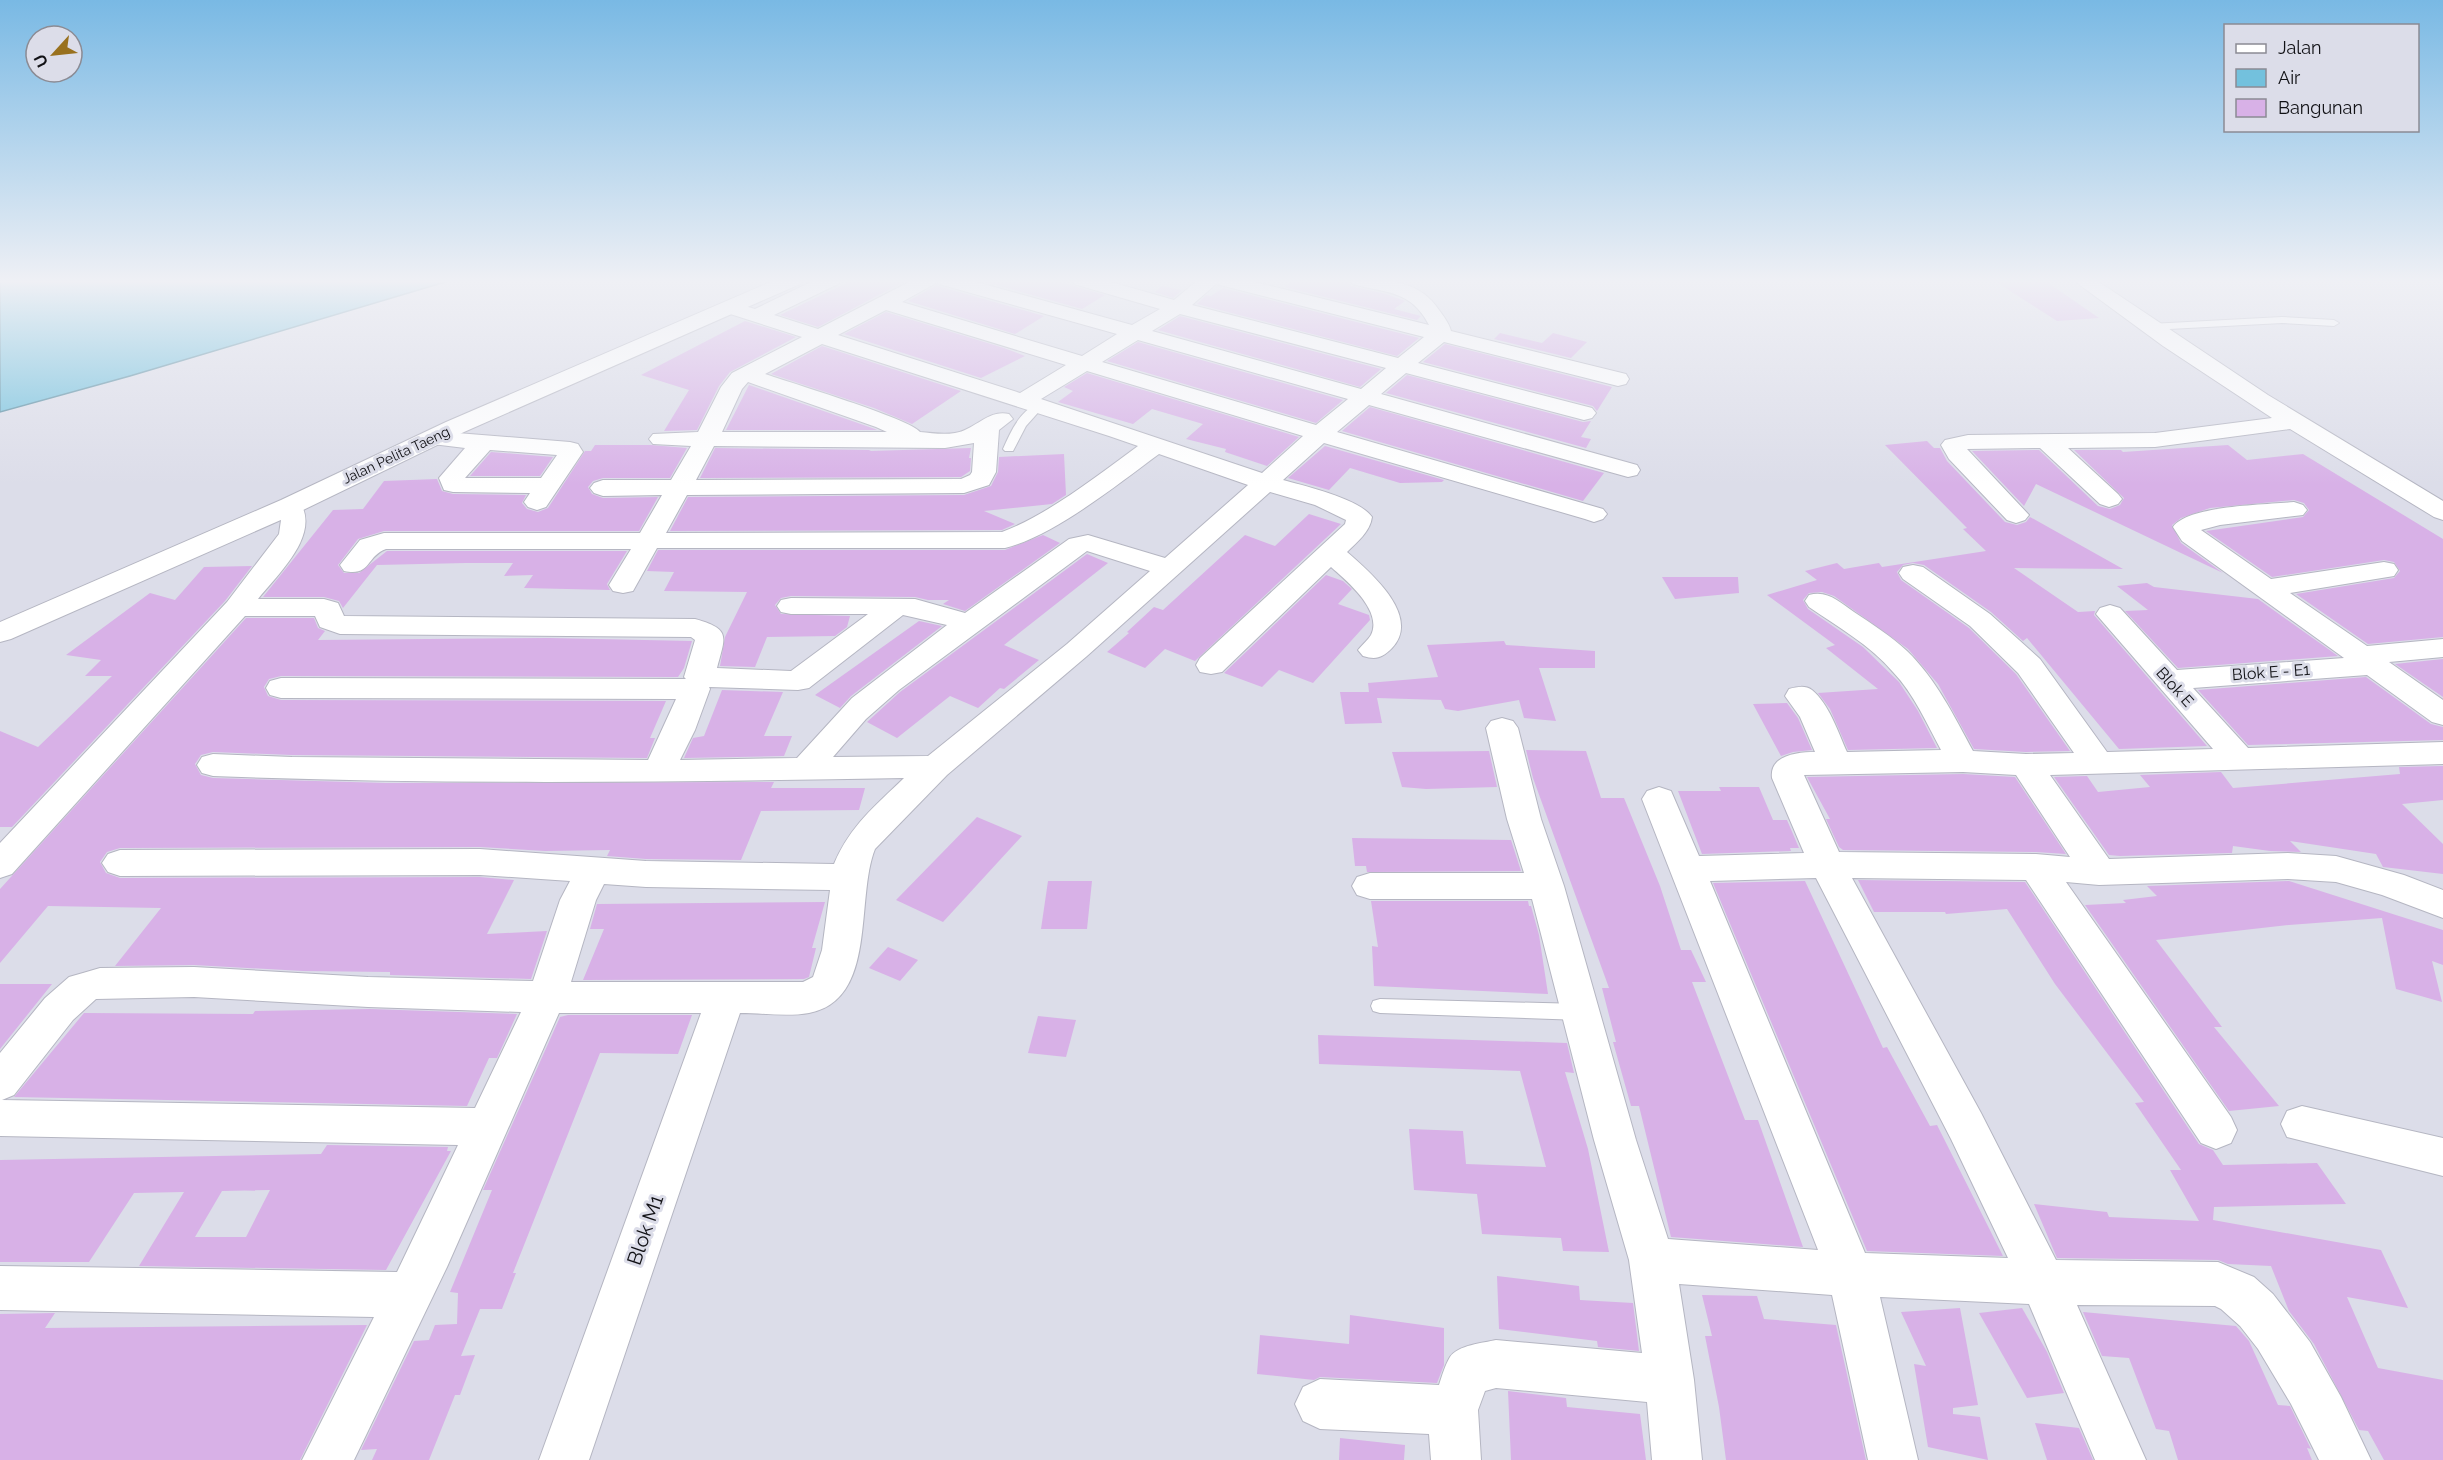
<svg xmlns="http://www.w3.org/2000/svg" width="2443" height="1460" font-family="Raleway,sans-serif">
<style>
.water{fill:#73c1dd;stroke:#568ca1;stroke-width:1.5}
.building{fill:#d8b1e7;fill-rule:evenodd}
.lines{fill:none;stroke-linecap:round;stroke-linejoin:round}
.lane-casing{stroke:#b5b6c2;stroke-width:2}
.street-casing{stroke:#b5b6c2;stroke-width:2}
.secondary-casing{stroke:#b5b6c2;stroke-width:2}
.lane{fill:#fff;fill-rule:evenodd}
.street{fill:#fff;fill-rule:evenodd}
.secondary{fill:#fff;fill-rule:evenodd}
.labels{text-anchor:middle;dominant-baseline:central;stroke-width:6;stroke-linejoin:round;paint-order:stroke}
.far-street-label{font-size:14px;fill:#111115;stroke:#dcdde9}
.street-label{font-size:16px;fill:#111115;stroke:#dcdde9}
.near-street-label{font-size:20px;fill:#111115;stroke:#dcdde9}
</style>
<rect width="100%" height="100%" fill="#dcdde9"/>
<!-- water -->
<polygon class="water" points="0,280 452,280 130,376 0,412"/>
<!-- building -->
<g class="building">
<polygon points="853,280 907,280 818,327 780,315"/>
<polygon points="979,280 1053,280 1105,295 1082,309"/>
<polygon points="1293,280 1347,280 1351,286 1386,294 1405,301 1394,309 1421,316 1417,320 1285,287"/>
<polygon points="1993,280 2044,280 2099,318 2057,321"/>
<polygon points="937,285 938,286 1044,316 1015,334 908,301"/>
<polygon points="1162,286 1182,290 1173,298 1155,292"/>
<polygon points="1223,288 1419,338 1397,356 1197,304 1206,295 1211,296"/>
<polygon points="886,312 1004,348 1025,356 981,378 844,334"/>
<polygon points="1180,316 1381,369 1360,387 1158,330"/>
<polygon points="745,321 796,337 730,372 719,386 697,430 664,431 689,390 641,375"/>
<polygon points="1500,333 1542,343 1553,333 1587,342 1571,358 1494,339"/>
<polygon points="1138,342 1343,400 1316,423 1107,361"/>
<polygon points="1445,344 1612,387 1597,411 1593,406 1423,362"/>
<polygon points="822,346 961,391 912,424 874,408 771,374"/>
<polygon points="1087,373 1299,437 1267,466 1225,452 1226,449 1186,439 1203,424 1152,409 1133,424 1058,402 1073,391 1064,387"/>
<polygon points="1407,375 1583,422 1591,421 1581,437 1591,439 1586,448 1386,393"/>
<polygon points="749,385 875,429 877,430 726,430"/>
<polygon points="1370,407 1604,473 1583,501 1342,431"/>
<polygon points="1927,441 1934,448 1940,448 1947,461 2005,522 2017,525 2026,522 2030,517 2123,569 2014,568 2078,612 2095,611 2094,615 2207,746 2119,749 2027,638 2023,641 1991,612 1924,565 1913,563 1903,565 1897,572 1901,580 1969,628 2016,674 2070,751 2026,752 1974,749 1938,684 1908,649 1834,596 1822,592 1809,593 1803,600 1808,609 1863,647 1899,682 1918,711 1937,748 1848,750 1830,709 1818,693 1878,689 1826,648 1835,645 1767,595 1817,580 1805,571 1837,563 1844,569 1879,563 1882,567 1986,551 1963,529 1967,528 1885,445"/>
<polygon points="595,445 651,445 687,448 670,478 603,478 593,481 588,487 592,494 603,498 658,497 639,531 384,531 358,539 338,565 344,573 359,573 387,551 627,551 607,584 610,590 524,588 533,575 504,576 513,563 466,563 377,565 343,608 339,601 324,597 263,597 333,510 363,509 384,481 437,479 442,491 453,494 526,495 522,503 527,509 538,512 548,508 585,451 591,451"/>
<polygon points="2228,445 2247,460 2303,454 2443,539 2443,637 2368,644 2296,594 2394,578 2400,571 2394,562 2384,560 2272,577 2206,531 2303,517 2309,510 2304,503 2294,500 2210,508 2181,518 2172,525 2181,543 2223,573 2036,484 2024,506 1972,451 2039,450 2098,506 2110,509 2120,505 2124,498 2074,450 2121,450 2123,452"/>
<polygon points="1325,446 1444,480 1442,482 1400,483 1350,468 1329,490 1288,478"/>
<polygon points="715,448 871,450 869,451 971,448 969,458 971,458 970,471 961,477 700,478"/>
<polygon points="491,452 553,457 540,476 470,476"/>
<polygon points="1064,454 1066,495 1052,504 984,511 1015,524 1002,530 670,531 688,497 964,495 991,486 998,472 999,457"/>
<polygon points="1309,514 1341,524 1195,661 1165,649 1145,668 1107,652 1129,633 1127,632 1154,607 1163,610 1245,535 1275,546"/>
<polygon points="1043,535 1060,543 965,611 943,604 949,600 928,600 915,597 791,596 781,598 775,605 781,614 850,616 847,627 835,636 767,637 755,667 720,666 725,637 747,592 664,591 674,572 647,571 658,550 1005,550"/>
<polygon points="1087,554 1108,563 1004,645 1039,660 1004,689 1000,688 978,708 950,696 897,738 867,722 900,692"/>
<polygon points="252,566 225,601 12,827 0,827 0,731 38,747 112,676 85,676 101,660 66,655 150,593 175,600 204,567"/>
<polygon points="1326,575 1343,581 1352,589 1338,604 1369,615 1370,620 1313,683 1279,670 1262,687 1224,673"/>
<polygon points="1662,577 1738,577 1739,593 1675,599"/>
<polygon points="2147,583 2154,587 2258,599 2338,656 2178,668 2125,611 2148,610 2117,586"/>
<polygon points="246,618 314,618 318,628 325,631 318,640 549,638 692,641 684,668 678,677 281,676 269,679 264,687 268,696 281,700 666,701 650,738 655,738 647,758 292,755 213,752 201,755 195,764 201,775 213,778 386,783 774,782 771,788 865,788 859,810 761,811 741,860 646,859 607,856 610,850 545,851 480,847 120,848 107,852 100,862 106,873 120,878 480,877 514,880 487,934 547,931 531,979 390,975 390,972 303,971 194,965 115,966 161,908 48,906 0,963 0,889"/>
<polygon points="919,621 942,626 851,696 840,708 815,695"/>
<polygon points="1504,641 1506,645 1595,651 1595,668 1539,668 1556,721 1524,718 1519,700 1458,711 1445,709 1441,700 1377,698 1382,723 1345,724 1340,692 1369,692 1368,683 1438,677 1427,645"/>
<polygon points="2443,659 2443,697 2395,664"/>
<polygon points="2366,677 2431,724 2443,727 2443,740 2248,745 2198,690"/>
<polygon points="722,690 783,692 764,736 792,736 784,756 684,758 693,738 704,736"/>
<polygon points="1787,703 1798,718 1812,750 1793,752 1781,756 1753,704"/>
<polygon points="1526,750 1586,751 1601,798 1624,798 1660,886 1681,950 1691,950 1706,982 1692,982 1745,1120 1758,1120 1803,1247 1671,1237 1639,1106 1631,1106 1613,1042 1616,1042 1602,988 1609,988 1533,778"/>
<polygon points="1489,751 1497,787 1426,789 1402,787 1392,752"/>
<polygon points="2443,766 2443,800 2402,804 2443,844 2443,874 2383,867 2376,854 2290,841 2301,852 2270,851 2233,846 2232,853 2120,856 2109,855 2054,777 2087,776 2098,792 2150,787 2140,775 2221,772 2233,788 2400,774 2399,767"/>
<polygon points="1963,774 2015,777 2066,854 2036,852 1843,850 1839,847 1826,819 1830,819 1807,777"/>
<polygon points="1719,787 1759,787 1773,820 1787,820 1799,848 1790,848 1791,851 1702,854 1678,791 1721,791"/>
<polygon points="977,817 1022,836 943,922 896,900"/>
<polygon points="1352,838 1511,840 1521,871 1367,872 1366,866 1355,866"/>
<polygon points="1858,880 2025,882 2199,1144 2213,1150 2223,1165 2317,1163 2346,1204 2214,1207 2213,1220 2381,1250 2408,1308 2347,1297 2378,1368 2443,1380 2443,1460 2384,1460 2368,1431 2359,1430 2314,1344 2289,1311 2271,1266 2228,1264 2218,1260 2057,1258 2034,1204 2107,1212 2109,1217 2199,1221 2170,1170 2181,1170 2135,1103 2144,1102 2055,984 2007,909 1946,914 1945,912 1874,912"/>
<polygon points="1048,881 1092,881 1087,929 1041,929"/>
<polygon points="1805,881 1883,1048 1887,1047 1930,1126 1937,1125 2003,1256 1867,1251 1713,883"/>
<polygon points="2289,881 2443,930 2443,965 2432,961 2442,1002 2396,989 2382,918 2289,925 2156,940 2222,1027 2214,1027 2279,1106 2229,1111 2085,905 2126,903 2123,900 2157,896 2147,886"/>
<polygon points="1371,901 1528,901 1529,906 1531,906 1539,935 1548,994 1374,986 1372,946 1378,947"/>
<polygon points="825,902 812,948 816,948 809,977 804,979 583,980 604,929 590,929 597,904"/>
<polygon points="888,947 918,960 900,981 869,968"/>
<polygon points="0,984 52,984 0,1049"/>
<polygon points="370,1009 517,1014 497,1058 489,1058 467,1106 14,1097 84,1013 253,1014 255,1011"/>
<polygon points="568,1015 692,1015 678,1054 600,1053 513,1273 516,1273 502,1309 480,1309 461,1356 475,1355 460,1395 455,1395 429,1460 372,1460 377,1449 361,1450 414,1341 429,1340 435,1325 457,1324 458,1293 450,1292 492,1190 483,1190 560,1017"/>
<polygon points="1038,1016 1076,1020 1066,1057 1028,1053"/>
<polygon points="1318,1035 1567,1043 1574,1073 1565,1072 1588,1149 1609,1252 1563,1251 1561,1238 1482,1234 1477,1194 1414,1190 1409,1129 1463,1131 1466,1164 1546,1167 1520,1071 1319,1064"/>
<path d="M327,1145L448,1147L447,1151H451L386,1270L139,1266L184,1192L134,1193L89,1262H0V1160L321,1154ZM270,1190L246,1237H195L222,1191Z"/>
<polygon points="1497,1276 1579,1286 1580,1300 1633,1303 1639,1351 1598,1347 1597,1341 1499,1329"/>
<polygon points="1702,1295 1757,1296 1764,1319 1836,1325 1866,1460 1726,1460 1719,1407 1705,1336 1712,1336"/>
<polygon points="1960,1308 1978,1405 1953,1408 1953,1414 1980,1417 1988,1460 1928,1447 1914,1364 1926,1366 1901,1312"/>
<polygon points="2022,1308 2047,1352 2064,1393 2027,1398 1979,1313"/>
<polygon points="2083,1312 2236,1326 2249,1341 2278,1405 2290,1406 2311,1449 2307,1448 2312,1460 2178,1460 2169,1431 2156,1429 2129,1358 2102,1356"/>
<polygon points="55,1313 45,1328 367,1325 300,1460 0,1460 0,1314"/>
<polygon points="1350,1315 1444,1328 1444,1365 1437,1383 1320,1377 1314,1380 1257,1374 1260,1335 1349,1344"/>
<polygon points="1508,1391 1566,1398 1567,1407 1640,1414 1646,1460 1511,1460"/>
<polygon points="2035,1423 2079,1428 2093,1460 2047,1460"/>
<polygon points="1340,1438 1405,1445 1404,1460 1339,1460"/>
</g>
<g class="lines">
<!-- lane casing -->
<g class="lane-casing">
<g id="lane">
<polygon points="2282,317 2334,320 2339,323 2334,326 2282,323 2150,330 2145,327 2150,324"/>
<path d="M1038,404L1043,407L1026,426L1013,451H1005L1003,449C1010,433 1020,410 1038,404Z"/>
<polygon points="1380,999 1581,1004 1588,1007 1590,1012 1588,1017 1581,1020 1380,1013 1373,1011 1371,1006 1373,1001"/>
</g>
</g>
<!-- street casing -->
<g class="street-casing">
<g id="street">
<path d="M815,280H841L838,284L774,315L818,329L913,280H969L1132,325L1160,309L1074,284L1071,280H1104L1174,300L1198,280H1247L1429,325C1411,290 1386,293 1352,284L1349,280C1384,280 1418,278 1439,310C1444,317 1449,323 1451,331L1626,374L1629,379L1626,384L1618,386L1444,342L1418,363L1592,408L1596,413L1592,418L1584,420L1406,373L1381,394L1637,465L1640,470L1637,475L1628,477L1369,405L1337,432L1603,509L1607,514L1603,519L1594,522L1585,519L1324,443L1283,480C1305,486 1360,499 1372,517C1370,532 1357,542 1347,552C1370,572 1422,616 1392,648C1382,658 1376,660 1363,656L1358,650C1362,645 1368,640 1371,635C1383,611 1347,581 1331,567L1222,672L1211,674L1200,672L1196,665L1200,658L1345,524L1346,520L1315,505L1270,492L1087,656L947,775L875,849C855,899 878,1000 809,1013C788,1017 761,1013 740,1013L589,1460H539L701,1013H559L447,1267L354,1460H302L374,1317L0,1310V1266L397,1272L458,1145L0,1136V1053L45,998L69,977L83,973L100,968L194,967L368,977L533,981L560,900L570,881L480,875L120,876L108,872L102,863L108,854L120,850L480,849L646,861L834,864C850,826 875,806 904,778C674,782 443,785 213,776L202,773L197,765L202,757L213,754L292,757L648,760L676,699L281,698L270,695L266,688L270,681L281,678L686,679L684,677L695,640L691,637L340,634L320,627L315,616H245L12,874L0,878V843L227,602L279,534L281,520L277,506L281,501L290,498L299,501C322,534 278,574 258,599H324L338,603L344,616L695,619C732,629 725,637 717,668L791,671L868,614H791L781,612L777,606L781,600L791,598L915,599L965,613L1069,539L1088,535L1165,558L1248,485L1159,454C1118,484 1054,536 1005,548H657L633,591L623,593L613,591L609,585L631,549H386C366,556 371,577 344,571L340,565L360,540L384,533H640L662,495L603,496L594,493L590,488L594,483L603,480H671L691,446L653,444L649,439L653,434L698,432L721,387L732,373L802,337L724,312L721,308L724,304L731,302L755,309ZM938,282L939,284L1117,334L1082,356L902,302ZM1216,284L1424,337L1398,358L1192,305ZM886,310L1066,365L1020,393L838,335ZM1180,314L1386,368L1361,389L1152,331ZM1138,340L1348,399L1316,425L1102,362ZM822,344L1109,436L1138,446C1098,475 1048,515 1002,532L666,533L687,495L964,493L989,485L996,472L999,430L1013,419L1009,414C988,409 975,430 955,433C943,435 931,433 920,432C911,419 788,382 765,374ZM1087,371L1303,436L1262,473L1041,399ZM748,382L876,427L887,432H722L742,389ZM974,443L972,472L970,475L961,479L696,480L714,446L945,448ZM1087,551L1150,571L1067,644L928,756L833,757L866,719L899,690ZM903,615L947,625L852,698L797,758L680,760L695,730L710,689L709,687L798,690L809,688ZM604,884L646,887L830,890L822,950L813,977L803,982H571L596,900ZM194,997L368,1007L521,1012L475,1108L2,1100L14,1095L73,1020L96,999Z"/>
<polygon points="2073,280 2096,280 2268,395 2443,501 2443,520 2434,517 2290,429 2155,447 2068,448 2118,494 2122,499 2118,504 2109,507 2100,504 2040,448 1967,449 2029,515 2025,520 2016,523 2007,520 1949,459 1941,445 1945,440 1968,435 2155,433 2272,418 2163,346"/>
<path d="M432,431L570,442L578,444L583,452L546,507L537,510L528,507L524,502L530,493L453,492L444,490L439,478L465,448L424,443L420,438L424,433ZM490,450L557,455L541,478H465Z"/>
<path d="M2294,502L2303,505L2307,510L2303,515L2220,525L2201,530L2271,579L2384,562L2394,564L2398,570L2394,576L2290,593L2367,646L2443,639V657L2389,662L2443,700V725L2432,722L2367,675L2193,688L2248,748L2443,742V764L2050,775L2109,859L2288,853L2336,856L2404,875L2443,890V918L2382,895L2336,882L2288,879L2099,885L2066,882L2231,1117L2237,1130L2231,1143L2216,1149L2201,1143L2026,880L1852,878L1981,1113L2056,1260L2218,1262L2254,1277L2273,1294L2310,1342L2341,1397L2371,1460H2319L2291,1404L2258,1349L2240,1326L2221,1309L2215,1306L2077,1305L2146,1460H2095L2029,1304L1880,1297L1918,1460H1868L1832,1295L1679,1284L1694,1380L1702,1460H1652L1647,1402L1496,1388L1485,1391L1478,1410L1481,1460H1431L1429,1434L1320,1429L1303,1421L1295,1404L1303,1387L1320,1379L1439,1385C1442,1376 1445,1365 1450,1357C1458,1345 1483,1343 1496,1340L1642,1353L1629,1260L1594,1140L1532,899H1370L1357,895L1352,886L1357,877L1370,873H1524L1507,819L1486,728L1491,721L1502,718L1513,721L1518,728L1541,819L1564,886L1636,1140L1668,1239L1818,1250L1642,799L1647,791L1659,787L1671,791L1699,856L1804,853L1772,778C1769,755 1798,752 1815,752L1800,717L1785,696L1789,689C1797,687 1805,685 1812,690C1829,704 1838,732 1847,752L1941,750C1927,724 1914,694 1893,672C1870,645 1838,627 1809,607L1805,601L1809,595C1828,590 1839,602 1854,612C1872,624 1891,636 1907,651C1936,679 1954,716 1973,751L2026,754L2074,753L2018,673L1970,626L1903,579L1899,573L1903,567L1913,565L1923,567L1990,614L2040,659L2107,752L2213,749L2096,614L2100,608L2110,605L2120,608L2177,670L2344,658L2182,541L2173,527C2188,505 2267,505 2294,502ZM1963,772L2016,775L2070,857L2036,854L1839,852L1804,775ZM1816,878L1951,1139L2008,1258L1865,1253L1710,881Z"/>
<polygon points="2302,1106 2443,1138 2443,1176 2287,1137 2281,1124 2287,1111"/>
</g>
</g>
<!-- secondary casing -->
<g class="secondary-casing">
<polygon id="secondary" points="775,280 803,280 800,284 464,432 299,512 11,639 0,642 0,622 281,500 446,422"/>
</g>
<!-- lane -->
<use href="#lane" class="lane"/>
<!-- street -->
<use href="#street" class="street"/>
<!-- secondary -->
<use href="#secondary" class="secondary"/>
</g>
<!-- sky -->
<linearGradient id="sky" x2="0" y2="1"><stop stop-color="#79b9e4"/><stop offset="0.58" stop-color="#eff0f5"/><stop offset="1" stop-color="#eff0f5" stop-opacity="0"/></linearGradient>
<rect width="2443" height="485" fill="url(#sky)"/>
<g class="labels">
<!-- far-street labels -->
<g class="far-street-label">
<text transform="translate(396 455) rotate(-25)">Jalan Pelita Taeng</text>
</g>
<!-- street labels -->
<g class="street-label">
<text transform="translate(2271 672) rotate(-4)">Blok E - E1</text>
<text transform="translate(2175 687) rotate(48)">Blok E</text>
</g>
<!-- near-street labels -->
<g class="near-street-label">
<text transform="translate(645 1230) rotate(-71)">Blok M1</text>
</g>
</g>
<!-- legend -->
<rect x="2224" y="24" width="195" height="108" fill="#dcdde9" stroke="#8b8b94" stroke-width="1.5"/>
<rect x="2236" y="44" width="30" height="9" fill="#ffffff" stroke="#8b8b94" stroke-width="1.5"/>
<text x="2278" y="54" font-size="18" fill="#111115">Jalan</text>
<rect x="2236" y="69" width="30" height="18" fill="#73c1dd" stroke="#8b8b94" stroke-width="1.5"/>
<text x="2278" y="84" font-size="18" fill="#111115">Air</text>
<rect x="2236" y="99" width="30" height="18" fill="#d8b1e7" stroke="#8b8b94" stroke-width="1.5"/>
<text x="2278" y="114" font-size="18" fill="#111115">Bangunan</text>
<!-- north arrow -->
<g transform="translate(54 54) rotate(243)"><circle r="28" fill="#dcdde9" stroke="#8b8b94" stroke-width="1.5"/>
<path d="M0-4.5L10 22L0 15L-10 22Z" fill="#99711e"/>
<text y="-9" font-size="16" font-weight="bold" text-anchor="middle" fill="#111115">U</text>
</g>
</svg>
